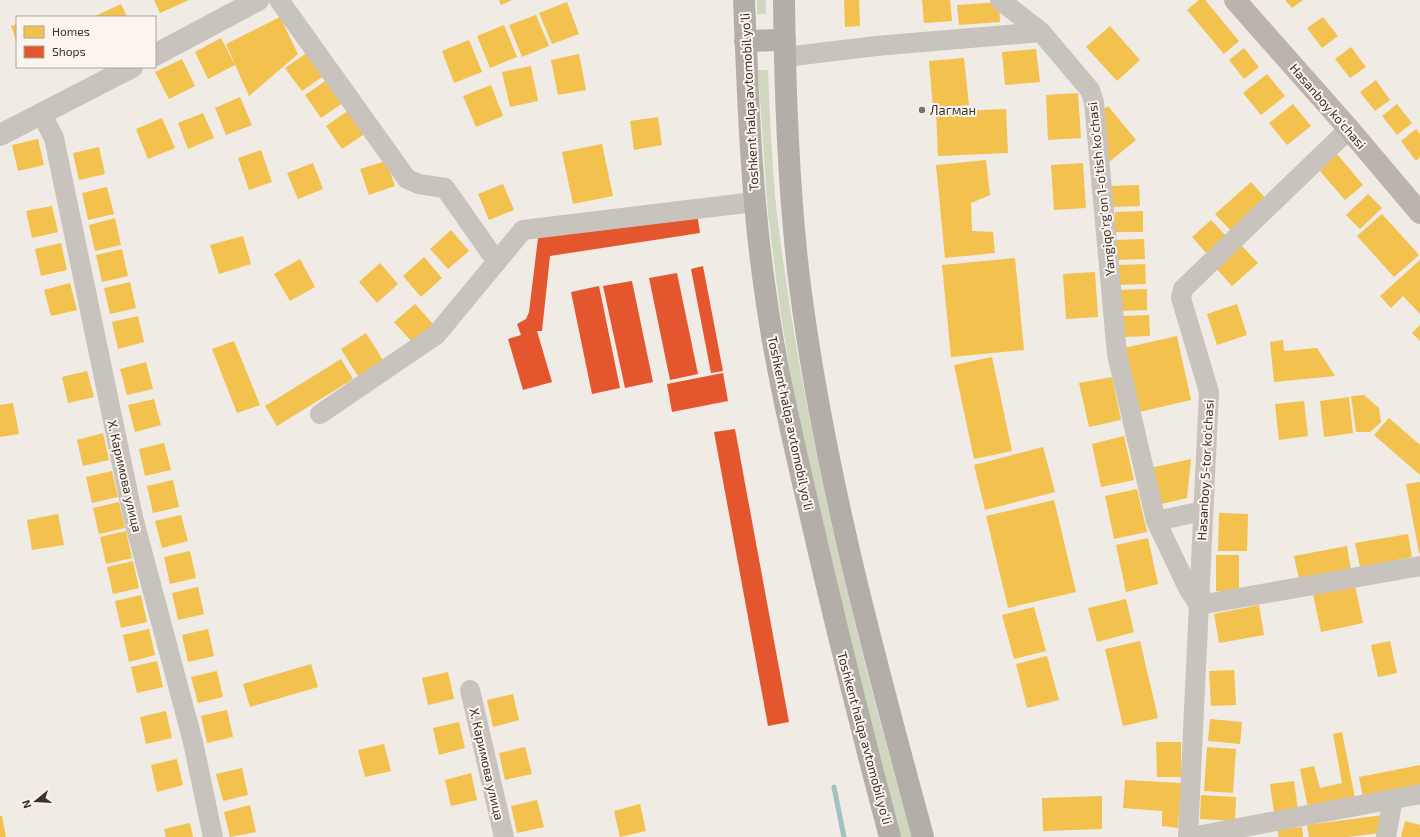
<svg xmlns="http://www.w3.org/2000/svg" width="1420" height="837" font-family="'Exo 2',sans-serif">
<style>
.green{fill:#d1d6bf}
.homes{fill:#f2c14e}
.shops{fill:#e4572e}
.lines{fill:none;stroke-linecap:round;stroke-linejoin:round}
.stream{stroke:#a1c2c1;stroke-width:5}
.minor{stroke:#c9c3be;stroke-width:20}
.tertiary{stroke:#c9c3be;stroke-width:22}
.secondary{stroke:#bab3ae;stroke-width:22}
.trunk{stroke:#b4aea8;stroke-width:22}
.poi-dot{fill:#7a716c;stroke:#fbf5ee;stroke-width:1.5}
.labels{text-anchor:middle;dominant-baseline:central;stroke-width:4;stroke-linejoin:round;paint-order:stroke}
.street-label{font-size:13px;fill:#3b302b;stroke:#fbf5ee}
.poi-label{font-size:13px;fill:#3b302b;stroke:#fbf5ee;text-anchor:start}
</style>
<rect width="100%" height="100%" fill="#f0ebe5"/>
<!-- green -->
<g class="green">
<rect x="757" y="0" width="9" height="14"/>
<path d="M758,70H768C770,118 772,167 777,215C803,426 854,633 912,837H900L871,730L795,402L780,309L768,214Z"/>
</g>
<!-- homes -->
<g class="homes">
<polygon points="154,0 189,0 160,13"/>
<polygon points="499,0 512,0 501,5"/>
<polygon points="844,0 859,0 860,26 845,27"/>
<polygon points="922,0 950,0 952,21 924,23"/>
<polygon points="1199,0 1205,0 1239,41 1224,54 1187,10"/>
<polygon points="1285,0 1303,0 1292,8"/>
<polygon points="567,2 579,34 552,44 539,13"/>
<polygon points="999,2 1000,22 959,25 957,5"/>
<polygon points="121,4 127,17 93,17"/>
<polygon points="536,15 549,46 522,57 509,25"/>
<polygon points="280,17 298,54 249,96 226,44"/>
<polygon points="1323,17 1338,36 1322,48 1307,28"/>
<polygon points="17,24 17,43 11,26"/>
<polygon points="504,25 517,57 490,68 477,36"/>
<polygon points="1110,26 1140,60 1117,81 1086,47"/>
<polygon points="221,38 235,65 208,79 195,52"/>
<polygon points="469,40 482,72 454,83 442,51"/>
<polygon points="1351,47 1366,67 1350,78 1335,59"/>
<polygon points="1244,48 1259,67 1244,79 1229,60"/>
<polygon points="1036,49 1040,82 1005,85 1002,52"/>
<polygon points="308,52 325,75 302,91 285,68"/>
<polygon points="579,54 586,90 558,95 551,60"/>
<polygon points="964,58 969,105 933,108 929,61"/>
<polygon points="182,59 195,86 169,99 155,72"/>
<polygon points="531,66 538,101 510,107 502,72"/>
<polygon points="1267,74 1285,96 1261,115 1243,93"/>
<polygon points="328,79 344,102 321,118 305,95"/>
<polygon points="1376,80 1390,100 1375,111 1360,92"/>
<polygon points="491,85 503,116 476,127 463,96"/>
<polygon points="1078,93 1081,138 1048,140 1046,95"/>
<polygon points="240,97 252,125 226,135 215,108"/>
<polygon points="1293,104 1311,126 1287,145 1269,123"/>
<polygon points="1397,104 1412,123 1397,135 1382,116"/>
<polygon points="1108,106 1136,140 1109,162 1102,111"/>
<polygon points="1006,109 1008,153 938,156 936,112"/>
<polygon points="349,110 366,133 342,149 326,126"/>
<polygon points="203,113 214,138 188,149 178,123"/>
<polygon points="658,117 662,145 634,150 630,121"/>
<polygon points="162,118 175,148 148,159 136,129"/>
<polygon points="1416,129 1420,134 1420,157 1416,161 1401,141"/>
<polygon points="38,139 44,165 18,171 12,145"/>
<polygon points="602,144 613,196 573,204 562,152"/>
<polygon points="99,147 105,174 79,180 73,153"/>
<polygon points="261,150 272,182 249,190 238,158"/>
<polygon points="1337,154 1363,185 1345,200 1319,170"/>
<polygon points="986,160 990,195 971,203 972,231 993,232 995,253 945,258 936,165"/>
<polygon points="386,161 395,186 369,195 360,169"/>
<polygon points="313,163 323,189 298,199 287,173"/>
<polygon points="1083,163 1086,208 1054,210 1051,165"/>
<polygon points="1251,182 1267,200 1232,232 1215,214"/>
<polygon points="503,184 514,210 489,220 478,194"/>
<polygon points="1139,185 1140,206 1112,207 1111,186"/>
<polygon points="107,187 114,214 88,220 82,193"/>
<polygon points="1368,194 1382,208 1360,229 1346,215"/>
<polygon points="52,206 58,232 32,238 26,211"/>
<polygon points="1143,211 1143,232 1115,232 1115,212"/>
<polygon points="1382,214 1419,255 1394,277 1357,236"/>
<polygon points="115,218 121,245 95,251 89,225"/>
<polygon points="1211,220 1228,238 1208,255 1192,237"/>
<polygon points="451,230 469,251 448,269 430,249"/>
<polygon points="243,236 251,264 219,274 210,245"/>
<polygon points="1144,239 1145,259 1117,260 1116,240"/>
<polygon points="61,243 67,270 41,276 35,249"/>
<polygon points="1239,243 1258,263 1232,286 1214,266"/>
<polygon points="122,249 128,276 102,282 96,255"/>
<polygon points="424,257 442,278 421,297 403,276"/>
<polygon points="1015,258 1024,350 951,357 942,265"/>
<polygon points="300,259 315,287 290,301 274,274"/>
<polygon points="1420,260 1420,314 1403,296 1391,308 1380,296"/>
<polygon points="380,263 398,284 377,303 359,282"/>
<polygon points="1145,264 1146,284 1118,285 1117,265"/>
<polygon points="1095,272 1098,317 1066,319 1063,274"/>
<polygon points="130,282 136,308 110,314 104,288"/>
<polygon points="70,283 77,310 51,316 44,290"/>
<polygon points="1147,289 1147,310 1119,311 1119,290"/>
<polygon points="415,304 433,324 413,343 394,322"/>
<polygon points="1237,304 1247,335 1217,345 1207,314"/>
<polygon points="1149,315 1150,336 1122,337 1121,316"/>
<polygon points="138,316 144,342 118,349 112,322"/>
<polygon points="1420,325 1420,341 1412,333"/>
<polygon points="366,333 383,360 358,376 341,349"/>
<polygon points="1177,336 1191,400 1139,412 1124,348"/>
<polygon points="1283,340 1284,351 1317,348 1335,376 1274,382 1270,342"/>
<polygon points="234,341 260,405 237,413 212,349"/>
<polygon points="992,357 1012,451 974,459 954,365"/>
<polygon points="341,359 353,379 277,426 265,406"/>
<polygon points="146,362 153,389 127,395 120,369"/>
<polygon points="87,371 94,397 68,403 62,377"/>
<polygon points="1112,377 1121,420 1089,427 1079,383"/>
<polygon points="1364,395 1379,408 1381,422 1370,432 1356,432 1351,396"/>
<polygon points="1349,397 1353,433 1324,437 1320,401"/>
<polygon points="154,399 161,425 135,432 128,405"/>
<polygon points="1304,401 1308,436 1279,440 1275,404"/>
<polygon points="13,403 19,434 0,437 0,405"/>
<polygon points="1389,418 1420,445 1420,475 1374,435"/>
<polygon points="103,433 109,460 83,466 77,440"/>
<polygon points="1124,436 1134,480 1101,487 1092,444"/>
<polygon points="164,443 171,470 145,476 139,449"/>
<polygon points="1043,447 1055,492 985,510 974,465"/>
<polygon points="1191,459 1187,498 1157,505 1150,468"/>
<polygon points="112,471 118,497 92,503 86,477"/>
<polygon points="173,480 179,507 153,513 147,486"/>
<polygon points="1420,482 1420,553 1419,553 1406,484"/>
<polygon points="1137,489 1147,532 1114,539 1105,496"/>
<polygon points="1054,500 1076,592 1008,608 986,516"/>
<polygon points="119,502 125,528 99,534 93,508"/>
<polygon points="1219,513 1248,514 1247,551 1218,551"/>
<polygon points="58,514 64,545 32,550 27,520"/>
<polygon points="181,515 188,541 162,548 155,521"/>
<polygon points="126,531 132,558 106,564 100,537"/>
<polygon points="1408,534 1412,557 1360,567 1355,543"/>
<polygon points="1148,538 1158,584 1126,592 1116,545"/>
<polygon points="1347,546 1351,570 1299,579 1294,556"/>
<polygon points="190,551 196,578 170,584 164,557"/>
<rect x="1216" y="555" width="23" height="36"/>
<polygon points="133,561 139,588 113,594 107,567"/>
<polygon points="1355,585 1363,623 1321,632 1313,594"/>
<polygon points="198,587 204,614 178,620 172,593"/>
<polygon points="141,595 147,622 121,628 115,601"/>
<polygon points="1126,599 1134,632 1097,642 1088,608"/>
<polygon points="1259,605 1264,635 1219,643 1214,614"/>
<polygon points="1034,607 1046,651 1014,659 1002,615"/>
<polygon points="149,629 155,655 129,662 123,635"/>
<polygon points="208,629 214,656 188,662 182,635"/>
<polygon points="1140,641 1158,718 1123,726 1105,649"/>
<polygon points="1390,641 1397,673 1378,677 1371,645"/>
<polygon points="1047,656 1059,700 1027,708 1016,664"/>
<polygon points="157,661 163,687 137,693 131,667"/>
<polygon points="311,664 318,687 250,707 243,684"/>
<polygon points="1234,670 1236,705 1211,706 1209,671"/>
<polygon points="217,671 223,697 198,703 191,677"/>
<polygon points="448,672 454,699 428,705 422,678"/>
<polygon points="513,694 519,720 493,727 487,700"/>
<polygon points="227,710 233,737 207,743 201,716"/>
<polygon points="166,711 172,738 146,744 140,717"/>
<polygon points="1210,719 1242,722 1240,744 1208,741"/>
<polygon points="459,722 465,748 439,755 433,728"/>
<polygon points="1342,732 1355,798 1308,808 1300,769 1314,766 1320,788 1342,783 1333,734"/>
<polygon points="1156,742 1181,742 1181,777 1157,777"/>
<polygon points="384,744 391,771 365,777 358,750"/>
<polygon points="525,747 532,774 505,780 499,753"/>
<polygon points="1207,747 1236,749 1233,793 1204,791"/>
<polygon points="177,759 183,785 157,792 151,765"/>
<polygon points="1420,765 1420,786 1363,797 1359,777"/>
<polygon points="242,768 248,795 223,801 216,774"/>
<polygon points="471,773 477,800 451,806 445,780"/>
<polygon points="1125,780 1181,783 1178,828 1162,826 1162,811 1123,808"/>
<polygon points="1294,781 1298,810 1274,813 1270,784"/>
<polygon points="1201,795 1236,797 1235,821 1200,819"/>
<polygon points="1102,796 1102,829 1043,831 1042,798"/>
<polygon points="537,800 544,827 517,833 511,806"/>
<polygon points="640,804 646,831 620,837 614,811"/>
<polygon points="250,805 256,832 230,837 224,812"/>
<polygon points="1383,815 1379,833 1348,837 1309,837 1307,825"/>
<polygon points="0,816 2,816 6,837 0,837"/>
<polygon points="1405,821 1420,825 1420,837 1401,837"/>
<polygon points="190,823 193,837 166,837 164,829"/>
<polygon points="1302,827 1303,837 1279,837 1277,830"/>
</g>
<!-- shops -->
<g class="shops">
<polygon points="697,213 700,233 550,256 542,331 537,331 552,382 523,390 508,339 521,335 517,324 526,319 529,312 538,238"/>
<polygon points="703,266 723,371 711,373 691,269"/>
<polygon points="677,273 698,374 670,380 649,278"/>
<polygon points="632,281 653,382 625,388 603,286"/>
<polygon points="599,286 620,388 592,394 571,292"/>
<polygon points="723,373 728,401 672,412 667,384"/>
<polygon points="735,429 789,722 768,726 714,432"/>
</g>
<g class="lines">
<!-- stream -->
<polyline class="stream" points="834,787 844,837"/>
<!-- minor -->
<g class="minor">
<polyline points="279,0 407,179 419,184 445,188 497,262"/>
<polyline points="1000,0 1041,32 1090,90 1094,102 1117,354 1156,521 1203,511"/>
<polyline points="785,57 876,46 1041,32"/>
<polyline points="42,115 54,138 133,517 193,742 213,837"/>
<polyline points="320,414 436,335 523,230 754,202"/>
<polyline points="1156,521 1188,588 1199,605 1420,566"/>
<polyline points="470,690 504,837"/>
<polyline points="1188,837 1209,392 1181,298 1183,289 1349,129"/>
<polyline points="1191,837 1420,794"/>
<polyline points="1386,837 1393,799"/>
</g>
<!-- tertiary -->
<g class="tertiary">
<polyline points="155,55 258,0"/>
<polyline points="0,135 132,67"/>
</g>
<!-- secondary -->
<polyline class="secondary" points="1235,0 1349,129 1420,213"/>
<!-- trunk -->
<g class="trunk">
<path d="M744,0C748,97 751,194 765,290C775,364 792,436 809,509C834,619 861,728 890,837"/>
<path d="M784,0C785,95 788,191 800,286C824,473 874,656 923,837"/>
<polyline points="745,41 785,40"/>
</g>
</g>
<!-- markers -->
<circle class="poi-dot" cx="922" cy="110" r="4"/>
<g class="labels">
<!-- street labels -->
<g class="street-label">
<text transform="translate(749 102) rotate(-93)">Toshkent halqa avtomobil yo'li</text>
<text transform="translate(1328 106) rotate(49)">Hasanboy ko'chasi</text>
<text transform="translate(1101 189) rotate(-96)">Yangiqo'rg'on 1-o'tish ko'chasi</text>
<text transform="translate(791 423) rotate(78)">Toshkent halqa avtomobil yo'li</text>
<text transform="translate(1205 470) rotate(-87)">Hasanboy 5-tor ko'chasi</text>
<text transform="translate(125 476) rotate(77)">Х. Каримова улица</text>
<text transform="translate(865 738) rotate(75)">Toshkent halqa avtomobil yo'li</text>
<text transform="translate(487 764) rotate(77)">Х. Каримова улица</text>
</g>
<!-- poi labels -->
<g class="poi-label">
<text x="930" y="110">Лагман</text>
</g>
</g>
<!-- legend -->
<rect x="16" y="16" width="140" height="52" fill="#fbf5ee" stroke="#aea6a0"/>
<rect x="24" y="26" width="20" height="12" fill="#f2c14e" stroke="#aea6a0"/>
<text x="52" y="36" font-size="12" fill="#3b302b">Homes</text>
<rect x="24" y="46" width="20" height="12" fill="#e4572e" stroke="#aea6a0"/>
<text x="52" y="56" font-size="12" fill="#3b302b">Shops</text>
<!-- north arrow -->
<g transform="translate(36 801) rotate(252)" stroke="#fbf5ee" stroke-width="3" paint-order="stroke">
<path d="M0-3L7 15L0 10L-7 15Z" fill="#3b302b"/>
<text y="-6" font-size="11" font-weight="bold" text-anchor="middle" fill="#3b302b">N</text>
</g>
</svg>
